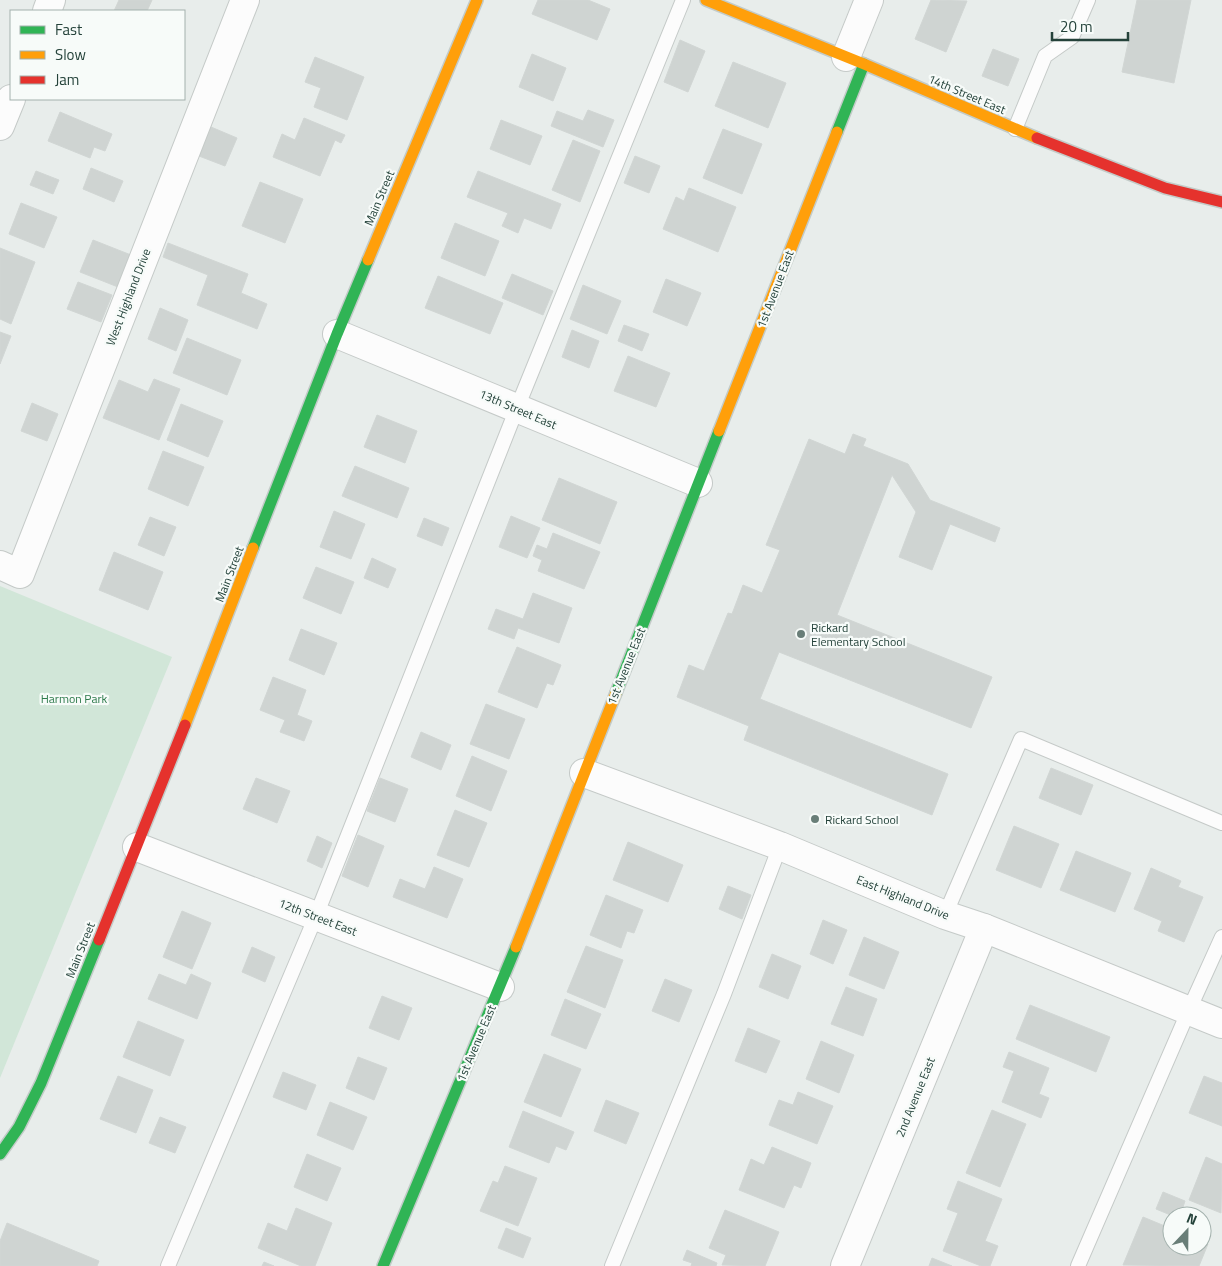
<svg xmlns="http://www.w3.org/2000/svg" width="1222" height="1266" font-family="'Titillium Web',sans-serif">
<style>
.green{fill:#d1e6d8}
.building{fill:#cfd4d2;stroke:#d1d6d4}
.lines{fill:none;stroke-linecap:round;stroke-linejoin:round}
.lane-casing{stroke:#c5cac8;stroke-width:16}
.street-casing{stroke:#c5cac8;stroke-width:30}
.fast-casing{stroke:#c3cbc8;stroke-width:14}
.slow-casing{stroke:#c3cbc8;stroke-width:14}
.jam-casing{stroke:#c3cbc8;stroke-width:14}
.lane{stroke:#fcfcfc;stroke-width:14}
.street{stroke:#fcfcfc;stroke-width:28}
.fast{stroke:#30b455;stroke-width:11}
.slow{stroke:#ff9f0a;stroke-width:11}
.jam{stroke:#e5322d;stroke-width:11}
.poi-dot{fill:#697e78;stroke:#f7fbf9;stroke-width:2}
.labels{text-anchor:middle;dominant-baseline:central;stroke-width:4.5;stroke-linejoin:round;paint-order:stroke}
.street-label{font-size:12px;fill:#24423a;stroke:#f7fbf9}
.poi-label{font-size:12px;fill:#24423a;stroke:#f7fbf9;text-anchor:start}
.park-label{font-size:12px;fill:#2d7a4b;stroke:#f7fbf9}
</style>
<rect width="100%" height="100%" fill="#e8edeb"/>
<!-- green -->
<polygon class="green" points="0,586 172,657 0,1078"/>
<!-- building -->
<g class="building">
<polygon points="119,0 152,0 147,11 114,11"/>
<polygon points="538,0 588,0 610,9 597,40 532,14"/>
<polygon points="931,0 967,1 946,52 915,39"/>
<polygon points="1137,0 1191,0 1174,83 1122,72"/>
<polygon points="680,40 705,51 688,92 664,82"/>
<polygon points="993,49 1019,59 1008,86 982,76"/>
<polygon points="532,54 566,68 553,101 519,87"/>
<polygon points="315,57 364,77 347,120 314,107 321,88 305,82"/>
<polygon points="733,62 786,83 768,128 715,106"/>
<polygon points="588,110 614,120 603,147 551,126 557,111 583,121"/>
<polygon points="60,112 112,134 105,151 94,147 90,158 48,141"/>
<polygon points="304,118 345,135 341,143 335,140 320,176 273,157 282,134 295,140"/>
<polygon points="501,120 542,136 530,165 490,149"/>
<polygon points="211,127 237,138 225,166 199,156"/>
<polygon points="723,129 762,144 742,194 703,178"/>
<polygon points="573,140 600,151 580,202 552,190"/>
<polygon points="635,156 660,166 649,193 624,183"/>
<polygon points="91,168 123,181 114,202 83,189"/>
<polygon points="36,171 59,180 53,194 30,185"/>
<polygon points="478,171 561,204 551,229 524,218 518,233 502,226 508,213 467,197"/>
<polygon points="260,182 303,199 285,243 242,226"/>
<polygon points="689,188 736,207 718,252 663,229 676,197 684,201"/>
<polygon points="21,203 57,217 44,248 9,234"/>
<polygon points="455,223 499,241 485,276 441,258"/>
<polygon points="93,240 131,255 118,287 80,272"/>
<polygon points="168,243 248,274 241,293 267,304 257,329 197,305 208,275 163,257"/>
<polygon points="0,248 35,262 11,324 0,319"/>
<polygon points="512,274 553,291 543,315 502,298"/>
<polygon points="438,276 503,303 490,334 425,308"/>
<polygon points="666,279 701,293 687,326 653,312"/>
<polygon points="78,282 112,295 101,322 67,309"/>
<polygon points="583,285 621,301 607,334 570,319"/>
<polygon points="160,308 188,320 176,351 148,339"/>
<polygon points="624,325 649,334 642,351 618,341"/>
<polygon points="572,330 599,341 589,368 562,357"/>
<polygon points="0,332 11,336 0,364"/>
<polygon points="187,338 241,360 227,395 173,373"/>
<polygon points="628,356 670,373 656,407 614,391"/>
<polygon points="154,379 180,389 159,440 103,418 119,380 148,392"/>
<polygon points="32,403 58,414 47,441 21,431"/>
<polygon points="181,404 223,421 208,457 167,440"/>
<polygon points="377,415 417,431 405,463 364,447"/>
<polygon points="853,434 866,439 863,446 908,464 930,500 1000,528 995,542 950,524 932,570 899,557 916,512 892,475 837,615 992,677 971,728 779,652 760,699 948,774 932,815 744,740 749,726 677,697 689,665 704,671 728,613 732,614 743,585 762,593 780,550 766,545 809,439 845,454"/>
<polygon points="163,451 204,467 188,506 148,489"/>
<polygon points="355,466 409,488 397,518 342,496"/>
<polygon points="559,478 617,502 600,544 542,520"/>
<polygon points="334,511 365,524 351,559 320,547"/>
<polygon points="511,516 540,528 527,558 499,547"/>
<polygon points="150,517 176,527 164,556 138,545"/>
<polygon points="424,518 449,528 442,546 417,536"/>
<polygon points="553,533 600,552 584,589 538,571 542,560 533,556 537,545 547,549"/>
<polygon points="114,552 163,572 148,610 99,590"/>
<polygon points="372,558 396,569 388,588 364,578"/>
<polygon points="316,567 354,582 341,614 303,598"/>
<polygon points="533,593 572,608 559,643 518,628 514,639 488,629 496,609 523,619"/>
<polygon points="301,629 337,643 324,675 289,660"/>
<polygon points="517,647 561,665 553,685 547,683 537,708 498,692"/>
<polygon points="273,677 306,690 297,715 312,721 304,741 280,732 285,720 260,710"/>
<polygon points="486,704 525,719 509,759 470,744"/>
<polygon points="421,732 451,745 441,770 411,757"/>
<polygon points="472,756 507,771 491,811 456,796"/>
<polygon points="1051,768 1093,785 1081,815 1039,798"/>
<polygon points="256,778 290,791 277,823 243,809"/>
<polygon points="380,778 408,789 395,822 367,811"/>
<polygon points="455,810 487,823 469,867 437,855"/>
<polygon points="1014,826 1059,844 1041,888 996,870"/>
<polygon points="358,835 384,846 368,887 342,876"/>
<polygon points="317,836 332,843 322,868 307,861"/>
<polygon points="628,842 683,865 668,902 613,880"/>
<polygon points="1076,851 1131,873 1115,912 1060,890"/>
<polygon points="434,867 463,879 447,918 393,897 400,879 425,889"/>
<polygon points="1151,868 1181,881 1178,887 1203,897 1184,942 1158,931 1162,921 1134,909"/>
<polygon points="728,886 751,895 742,919 719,909"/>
<polygon points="606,895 643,910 634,933 627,931 621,948 590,935"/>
<polygon points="182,911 211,923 192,969 163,957"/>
<polygon points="823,920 847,930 833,964 810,954"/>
<polygon points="864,937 899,952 884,989 849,975"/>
<polygon points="586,946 623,960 605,1008 567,992"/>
<polygon points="252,947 275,957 265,982 242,972"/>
<polygon points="772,954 801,966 788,999 759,987"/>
<polygon points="159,974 186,985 191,974 211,983 197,1019 148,999"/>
<polygon points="665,979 692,990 679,1022 652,1011"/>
<polygon points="846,987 877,999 863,1036 831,1024"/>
<polygon points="382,996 412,1008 399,1040 369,1028"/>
<polygon points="565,999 601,1014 586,1049 551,1035"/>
<polygon points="1030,1005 1110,1037 1096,1072 1016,1039"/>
<polygon points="138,1021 184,1040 170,1076 123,1057"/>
<polygon points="748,1028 780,1041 766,1073 735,1061"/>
<polygon points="821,1041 854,1055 839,1093 806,1079"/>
<polygon points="1009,1052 1049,1068 1039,1094 1049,1098 1041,1118 1002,1102 1014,1071 1003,1067"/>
<polygon points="544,1054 581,1069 561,1117 524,1102"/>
<polygon points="358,1057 387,1068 374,1100 346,1088"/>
<polygon points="283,1072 316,1085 306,1110 273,1097"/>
<polygon points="118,1076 153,1090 136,1133 100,1119"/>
<polygon points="1204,1076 1222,1083 1222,1126 1189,1113"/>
<polygon points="798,1092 833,1106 817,1144 769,1125 779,1100 793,1105"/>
<polygon points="606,1100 639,1113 626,1144 594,1131"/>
<polygon points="330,1102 367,1117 353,1150 317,1135"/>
<polygon points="992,1110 1026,1124 1000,1187 966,1173"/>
<polygon points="523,1111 574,1132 566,1150 556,1146 549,1163 509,1147"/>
<polygon points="160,1117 186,1127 175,1153 149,1143"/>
<polygon points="772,1147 811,1163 801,1188 794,1185 784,1208 739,1190 751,1159 764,1165"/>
<polygon points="307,1154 341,1168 327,1201 294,1187"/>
<polygon points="1206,1157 1222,1164 1221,1213 1189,1200"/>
<polygon points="505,1166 537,1178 518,1226 480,1211 493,1181 498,1183"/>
<polygon points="958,1181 1002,1199 985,1241 998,1246 990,1266 981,1266 943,1251 958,1213 947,1209"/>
<polygon points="1163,1192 1185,1201 1180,1216 1173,1216 1156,1209"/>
<polygon points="296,1208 332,1223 315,1266 301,1266 258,1248 268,1223 287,1231"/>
<polygon points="725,1210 779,1232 765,1266 722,1265 726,1255 709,1248"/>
<polygon points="1143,1217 1172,1229 1172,1246 1202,1246 1202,1242 1208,1244 1199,1266 1123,1265"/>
<polygon points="7,1223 99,1261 97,1266 0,1266 0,1241"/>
<polygon points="506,1228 531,1238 523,1258 498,1248"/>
<polygon points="687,1250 717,1263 716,1266 691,1266 692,1263 683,1260"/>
<polygon points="932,1258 952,1266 929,1266"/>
<polygon points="264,1262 274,1266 262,1266"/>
</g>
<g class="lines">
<!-- lane casing -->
<g class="lane-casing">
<g id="lane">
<polyline points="1015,129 1045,56 1072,37 1088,0"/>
<polyline points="945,915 1021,739 1222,823"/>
<polyline points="168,1266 316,916 517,408 683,0"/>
<polyline points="612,1266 724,994 780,846"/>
<polyline points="1078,1266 1189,1010 1222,937"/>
</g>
</g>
<!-- street casing -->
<g class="street-casing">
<g id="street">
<polyline points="47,11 51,0"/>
<polyline points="846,57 869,0"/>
<polyline points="0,126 11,99"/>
<polyline points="337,334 698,483"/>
<polyline points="0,565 20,574 245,0"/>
<polyline points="584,773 780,846 945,915 984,928 1222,1024"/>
<polyline points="137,847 500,987"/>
<polyline points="845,1266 984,928"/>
</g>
</g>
<!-- fast casing -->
<g class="fast-casing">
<g id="fast">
<polyline points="837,132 864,64"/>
<polyline points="253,548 337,334 368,260"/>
<polyline points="616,693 719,431"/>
<polyline points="0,1154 19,1127 41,1083 99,940"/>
<polyline points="383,1266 516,947"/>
</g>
</g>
<!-- slow casing -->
<g class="slow-casing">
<g id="slow">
<polyline points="706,0 864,64 1037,138"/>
<polyline points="368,260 477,0"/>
<polyline points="719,431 837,132"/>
<polyline points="185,725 253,548"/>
<polyline points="516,947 616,693"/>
</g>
</g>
<!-- jam casing -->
<g class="jam-casing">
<g id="jam">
<polyline points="1037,138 1165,188 1222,202"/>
<polyline points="99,940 185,725"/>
</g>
</g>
<!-- lane -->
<use href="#lane" class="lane"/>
<!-- street -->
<use href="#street" class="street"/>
<!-- fast -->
<use href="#fast" class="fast"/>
<!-- slow -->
<use href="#slow" class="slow"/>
<!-- jam -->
<use href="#jam" class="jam"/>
</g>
<!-- markers -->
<g class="poi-dot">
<circle cx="801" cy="634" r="5"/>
<circle cx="815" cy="819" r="5"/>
</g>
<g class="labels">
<!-- street labels -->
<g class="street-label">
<text transform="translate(967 94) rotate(23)">14th Street East</text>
<text transform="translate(379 198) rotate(-67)">Main Street</text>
<text transform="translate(775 289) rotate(-69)">1st Avenue East</text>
<text transform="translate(128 297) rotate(-69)">West Highland Drive</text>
<text transform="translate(518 409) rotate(23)">13th Street East</text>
<text transform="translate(229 574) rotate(-69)">Main Street</text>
<text transform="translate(626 666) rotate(-68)">1st Avenue East</text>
<text transform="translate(903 897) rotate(22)">East Highland Drive</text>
<text transform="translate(318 917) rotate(21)">12th Street East</text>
<text transform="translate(80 950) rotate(-68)">Main Street</text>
<text transform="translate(476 1043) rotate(-67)">1st Avenue East</text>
<text transform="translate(915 1097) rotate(-68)">2nd Avenue East</text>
</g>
<!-- poi labels -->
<g class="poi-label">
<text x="811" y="627">Rickard<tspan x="811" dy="14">Elementary School</tspan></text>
<text x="825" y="819">Rickard School</text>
</g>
<!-- park labels -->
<g class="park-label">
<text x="74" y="698">Harmon Park</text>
</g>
</g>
<!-- legend -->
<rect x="10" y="10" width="175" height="90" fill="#f7fbf9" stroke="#a3b1ad"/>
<rect x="20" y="26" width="25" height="8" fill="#30b455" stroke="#a3b1ad"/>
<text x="55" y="35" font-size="15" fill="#24423a">Fast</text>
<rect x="20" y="51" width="25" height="8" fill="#ff9f0a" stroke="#a3b1ad"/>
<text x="55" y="60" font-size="15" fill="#24423a">Slow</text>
<rect x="20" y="76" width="25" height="8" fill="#e5322d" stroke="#a3b1ad"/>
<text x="55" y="85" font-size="15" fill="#24423a">Jam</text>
<!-- north arrow -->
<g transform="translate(1187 1231) rotate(22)"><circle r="24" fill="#f7fbf9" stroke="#a3b1ad"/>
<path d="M0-4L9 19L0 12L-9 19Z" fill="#697e78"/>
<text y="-8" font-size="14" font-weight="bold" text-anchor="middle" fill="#24423a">N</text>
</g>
<!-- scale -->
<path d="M1052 32v8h76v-8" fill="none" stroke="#24423a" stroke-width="2.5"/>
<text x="1060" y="32" font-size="15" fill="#24423a" stroke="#f7fbf9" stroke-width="4" paint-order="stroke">20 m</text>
</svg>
